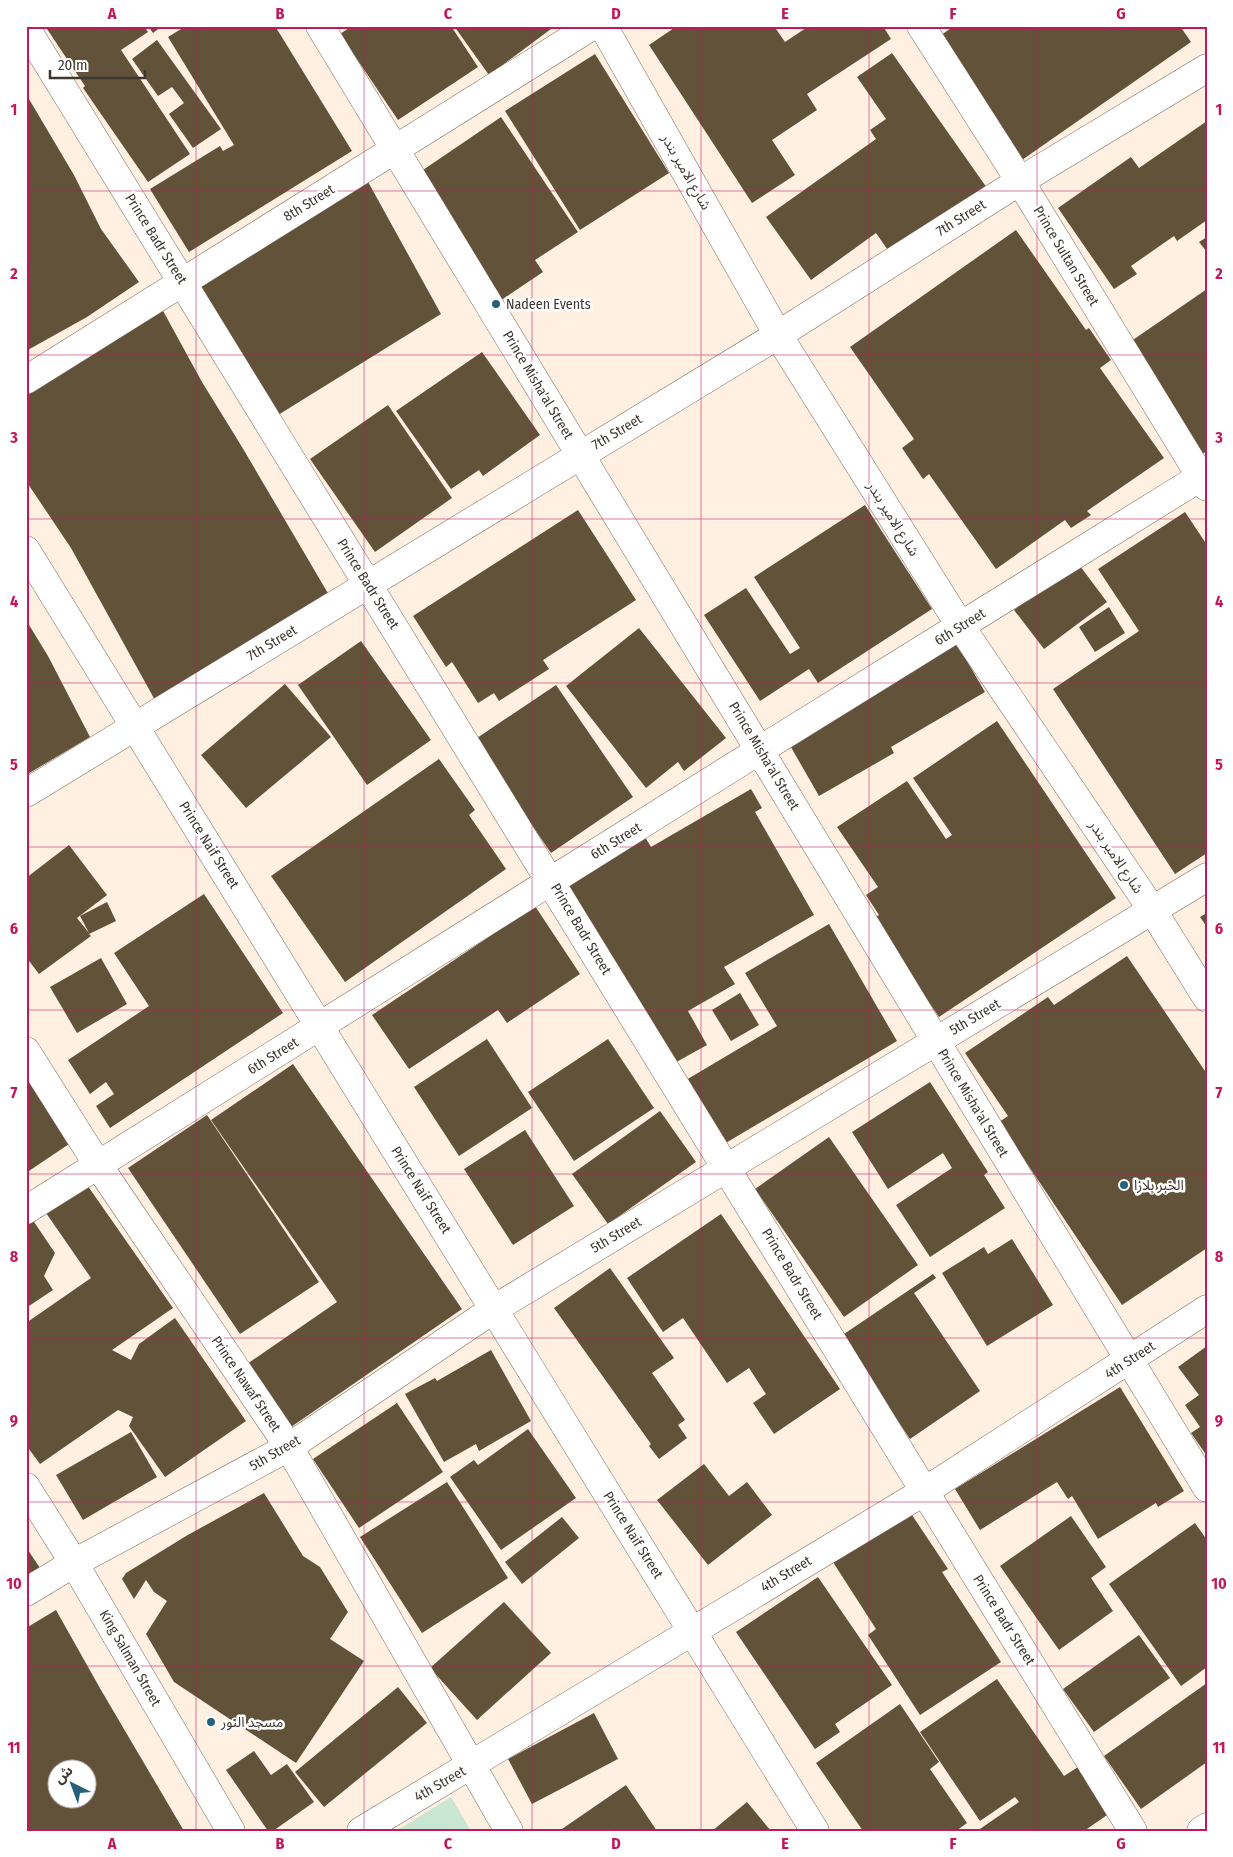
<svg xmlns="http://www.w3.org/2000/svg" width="1233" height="1857" font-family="'Fira Sans Condensed','Noto Sans Arabic',sans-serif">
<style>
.green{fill:#c8e6d1}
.building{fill:#625239;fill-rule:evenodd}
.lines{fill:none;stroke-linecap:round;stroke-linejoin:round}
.minor-casing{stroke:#7b6e62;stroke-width:29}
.tertiary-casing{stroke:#7b6e62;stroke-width:29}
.minor{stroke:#fff;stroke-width:28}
.tertiary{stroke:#fff;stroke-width:28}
.grid{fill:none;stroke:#c2185b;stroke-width:1;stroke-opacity:0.55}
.poi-dot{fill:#266079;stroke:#fff;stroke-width:2}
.labels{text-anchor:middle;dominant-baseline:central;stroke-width:5;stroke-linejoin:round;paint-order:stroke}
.street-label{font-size:14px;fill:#3d3731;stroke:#fff}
.poi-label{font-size:14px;fill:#3d3731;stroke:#fff;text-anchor:start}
.neatline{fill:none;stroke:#c2185b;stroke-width:2}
.grid-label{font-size:16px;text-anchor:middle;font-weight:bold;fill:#c2185b}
</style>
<rect width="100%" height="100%" fill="#fff0e2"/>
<!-- green -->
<polygon class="green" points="451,1797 471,1831 396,1831"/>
<!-- building -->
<g class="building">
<polygon points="45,26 144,26 148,32 121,50 190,154 148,182 83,88 85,86"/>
<polygon points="148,26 162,26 153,33"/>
<polygon points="186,26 275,26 352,151 189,252 150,189 220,146 223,151 234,145 168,37"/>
<polygon points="352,26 451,26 478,67 398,120 340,34"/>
<polygon points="454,26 555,26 489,75"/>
<polygon points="677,26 774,26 785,42 809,26 883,26 891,39 807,94 817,110 772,140 795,175 752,203 649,45"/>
<polygon points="954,26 1180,26 1191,42 1022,160 937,38"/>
<polygon points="157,40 221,129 193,148 169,114 184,103 172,87 158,96 132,59"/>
<polygon points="892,53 987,188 892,256 876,233 811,280 766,217 876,139 870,130 886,119 857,77"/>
<polygon points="595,54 669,173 580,230 505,111"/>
<polygon points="26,94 74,175 101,229 139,282 87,317 26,351"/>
<polygon points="501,117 578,232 535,260 543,272 500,301 420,172"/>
<polygon points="1207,121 1207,220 1177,241 1174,236 1131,266 1137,274 1114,289 1058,208 1131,157 1139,168"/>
<polygon points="367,180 441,314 270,420 190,292"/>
<polygon points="1016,230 1086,330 1089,328 1111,360 1100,368 1164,458 1087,511 1091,515 1071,528 1065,520 996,569 929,474 923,479 902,448 914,439 850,347"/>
<polygon points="1207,237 1207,252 1199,242"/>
<polygon points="1207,289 1207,451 1202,454 1127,344"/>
<polygon points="162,309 202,382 242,447 329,595 156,702 71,548 26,481 26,391"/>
<polygon points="482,352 540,435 483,476 479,470 451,489 396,411"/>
<polygon points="388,405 452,498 375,552 310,459"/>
<polygon points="865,505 932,609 818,683 809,669 760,701 704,615 746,588 790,654 800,648 754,577"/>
<polygon points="578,510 636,600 543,660 549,669 499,701 494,693 478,703 452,662 446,667 413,616"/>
<polygon points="1185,512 1207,545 1207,853 1175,874 1053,689 1139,631 1098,569"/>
<polygon points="1077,562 1107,602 1044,649 1014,610"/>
<polygon points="1109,607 1125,633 1095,652 1079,627"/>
<polygon points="26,620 48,656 90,737 26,775"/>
<polygon points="639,628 726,738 684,771 678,762 646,788 566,686"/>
<polygon points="361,641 431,740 367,785 298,685"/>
<polygon points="957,644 985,692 891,747 894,753 819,796 788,742"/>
<polygon points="285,684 331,737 246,808 201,755"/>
<polygon points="556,685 633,797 551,853 474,740"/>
<polygon points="997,721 1116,898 939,1017 873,919 879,915 866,895 878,887 837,827 907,781 946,839 952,835 913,778"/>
<polygon points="439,759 475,810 469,815 506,869 345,982 271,876"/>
<polygon points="751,789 762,808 755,812 814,915 724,967 735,984 688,1011 707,1045 671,1065 565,883 645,837 651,847"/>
<polygon points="69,845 107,895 77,918 89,933 80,916 107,902 116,921 89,934 91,936 39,974 26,957 26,878"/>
<polygon points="204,894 283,1013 110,1128 96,1106 114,1094 106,1082 90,1094 68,1060 149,1006 114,953"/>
<polygon points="535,906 580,974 507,1023 498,1010 409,1069 372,1015"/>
<polygon points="1207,913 1207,927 1200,917"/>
<polygon points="829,924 897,1041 724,1144 686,1080 777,1026 745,973"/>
<polygon points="1127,956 1207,1074 1207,1248 1122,1305 999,1122 1008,1116 965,1053 1048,997 1054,1005"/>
<polygon points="101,958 127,1004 77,1033 50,987"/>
<polygon points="740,993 759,1025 731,1041 712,1010"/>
<polygon points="487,1039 532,1108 459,1156 414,1087"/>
<polygon points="608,1039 654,1108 574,1161 528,1092"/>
<polygon points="293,1064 462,1309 291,1427 247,1364 337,1302 211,1120"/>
<polygon points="26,1074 72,1142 26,1173"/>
<polygon points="930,1082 988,1172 984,1175 1005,1208 930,1257 896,1205 952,1168 943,1153 888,1189 852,1132"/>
<polygon points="660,1111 696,1162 608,1224 572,1174"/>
<polygon points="207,1115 319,1282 240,1334 128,1168"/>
<polygon points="525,1130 574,1206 513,1245 464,1169"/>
<polygon points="829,1137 918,1265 844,1317 755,1189"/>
<polygon points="85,1182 173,1308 112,1350 131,1360 139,1344 175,1318 246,1421 165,1477 129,1426 133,1417 118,1410 40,1464 26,1445 26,1323 91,1278 44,1210"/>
<polygon points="721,1214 840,1389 774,1434 753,1403 766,1394 749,1368 727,1383 683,1318 663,1332 627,1278"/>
<polygon points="32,1219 55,1253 44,1276 53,1290 26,1308 26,1223"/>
<polygon points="1012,1239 1053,1305 987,1346 942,1273 984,1247 988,1254"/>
<polygon points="610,1268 674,1358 652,1373 685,1420 678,1425 687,1438 659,1459 649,1446 651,1444 554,1308"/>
<polygon points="933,1274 936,1278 914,1293 980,1391 910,1439 841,1336"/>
<polygon points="1207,1346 1207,1456 1191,1433 1200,1427 1185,1405 1199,1395 1178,1367"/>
<polygon points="491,1350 531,1421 479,1451 476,1444 444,1462 405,1394 435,1378 437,1381"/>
<polygon points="1120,1387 1184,1491 1158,1507 1156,1503 1098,1539 1072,1496 1068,1499 1057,1482 980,1530 955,1489"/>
<polygon points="397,1403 443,1472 359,1528 313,1459"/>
<polygon points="528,1429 576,1498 501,1550 450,1477 474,1460 478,1465"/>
<polygon points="131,1432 157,1477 83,1520 56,1475"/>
<polygon points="704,1464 729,1496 747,1482 772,1515 708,1565 657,1500"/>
<polygon points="447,1482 508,1578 422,1633 360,1537"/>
<polygon points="264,1493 303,1556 320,1567 348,1612 330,1639 364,1661 296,1763 174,1682 146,1634 167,1601 154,1592 146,1580 134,1599 122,1579 126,1573 186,1536"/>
<polygon points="908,1509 948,1569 942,1572 1001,1662 920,1715 868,1635 876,1629 831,1559"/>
<polygon points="1071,1516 1106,1567 1091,1578 1113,1611 1059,1650 1000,1566"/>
<polygon points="562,1517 579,1538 522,1584 505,1562"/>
<polygon points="1195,1523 1207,1540 1207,1667 1181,1686 1109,1584"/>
<polygon points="26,1547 42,1571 26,1582"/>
<polygon points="818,1577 892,1685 835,1724 840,1732 815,1749 736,1632"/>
<polygon points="504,1602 551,1653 477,1720 430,1668"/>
<path d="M56,1610L101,1690L184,1831H26V1628ZM58,1770H88V1800H58Z"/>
<polygon points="1139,1635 1170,1678 1094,1732 1063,1689"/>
<polygon points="997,1679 1064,1776 1078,1767 1110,1813 1084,1831 977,1831 1019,1802 1015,1797 980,1821 920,1732"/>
<polygon points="1207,1683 1207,1762 1141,1809 1104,1756"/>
<polygon points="398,1687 427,1723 324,1807 295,1772"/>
<polygon points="900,1704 939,1762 930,1769 967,1823 956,1831 863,1831 816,1763"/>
<polygon points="594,1713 618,1759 532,1804 508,1759"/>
<polygon points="254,1751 271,1775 287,1764 314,1802 273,1831 268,1831 226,1770"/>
<polygon points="626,1785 657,1831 559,1831"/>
<polygon points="747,1802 771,1831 712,1831"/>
</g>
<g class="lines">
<!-- minor casing -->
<g class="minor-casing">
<g id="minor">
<polyline points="320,26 1207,1488"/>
<polyline points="921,26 1020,181 1207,487"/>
<polyline points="26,28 1133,1831"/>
<polyline points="26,380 592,26"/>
<polyline points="26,1051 98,1165 289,1447 509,1831"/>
<polyline points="26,1210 760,750 1207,473"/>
<polyline points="26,1487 74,1563 231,1831"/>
<polyline points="26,1592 74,1563 289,1447 494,1309 1207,877"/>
<polyline points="1201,1831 1207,1827"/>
</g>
</g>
<!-- tertiary casing -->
<g class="tertiary-casing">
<g id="tertiary">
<polyline points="603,26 778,335 961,627 1153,911 1207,998"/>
<polyline points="26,550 815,1831"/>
<polyline points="26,793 778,335 1020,181 1207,68"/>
<polyline points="361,1831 925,1491 1207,1309"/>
</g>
</g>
<!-- minor -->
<use href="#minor" class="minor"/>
<!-- tertiary -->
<use href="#tertiary" class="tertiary"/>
</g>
<!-- grid -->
<path class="grid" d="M196,26V1831M364,26V1831M532,26V1831M701,26V1831M869,26V1831M1037,26V1831M26,191H1207M26,355H1207M26,519H1207M26,683H1207M26,847H1207M26,1010H1207M26,1174H1207M26,1338H1207M26,1502H1207M26,1666H1207"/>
<!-- markers -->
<g class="poi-dot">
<circle cx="496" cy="304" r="5"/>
<circle cx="1124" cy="1185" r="5"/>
<circle cx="211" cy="1722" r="5"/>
</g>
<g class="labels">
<!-- street labels -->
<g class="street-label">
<text transform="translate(686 172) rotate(60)">شارع الامير بندر</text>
<text transform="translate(309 203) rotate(-32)">8th Street</text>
<text transform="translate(961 218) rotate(-32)">7th Street</text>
<text transform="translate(156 239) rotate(58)">Prince Badr Street</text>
<text transform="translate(1066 256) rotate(59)">Prince Sultan Street</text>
<text transform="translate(538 385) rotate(59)">Prince Misha'al Street</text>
<text transform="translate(617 432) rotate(-31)">7th Street</text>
<text transform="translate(893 519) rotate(58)">شارع الامير بندر</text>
<text transform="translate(368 584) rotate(58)">Prince Badr Street</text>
<text transform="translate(960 627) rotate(-32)">6th Street</text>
<text transform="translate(272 643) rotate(-31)">7th Street</text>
<text transform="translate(764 756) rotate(59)">Prince Misha'al Street</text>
<text transform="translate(616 841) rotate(-32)">6th Street</text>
<text transform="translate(209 845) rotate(58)">Prince Naif Street</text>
<text transform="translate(1116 857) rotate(56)">شارع الامير بندر</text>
<text transform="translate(581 929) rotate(59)">Prince Badr Street</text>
<text transform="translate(975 1017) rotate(-31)">5th Street</text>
<text transform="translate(273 1056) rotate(-32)">6th Street</text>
<text transform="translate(973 1103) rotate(59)">Prince Misha'al Street</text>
<text transform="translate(421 1190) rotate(58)">Prince Naif Street</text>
<text transform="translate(616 1235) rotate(-31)">5th Street</text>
<text transform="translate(792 1274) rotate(59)">Prince Badr Street</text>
<text transform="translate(1130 1360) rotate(-33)">4th Street</text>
<text transform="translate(246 1384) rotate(56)">Prince Nawaf Street</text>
<text transform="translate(275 1453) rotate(-30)">5th Street</text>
<text transform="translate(633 1535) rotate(58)">Prince Naif Street</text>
<text transform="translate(786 1574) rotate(-31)">4th Street</text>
<text transform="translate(1004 1620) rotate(58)">Prince Badr Street</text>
<text transform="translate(130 1658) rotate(60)">King Salman Street</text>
<text transform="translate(440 1784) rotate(-30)">4th Street</text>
</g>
<!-- poi labels -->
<g class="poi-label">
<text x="506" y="304">Nadeen Events</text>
<text x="1134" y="1185">الخبر بلازا</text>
<text x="221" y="1722">مسجد النور</text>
</g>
</g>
<!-- border -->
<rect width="1233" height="1857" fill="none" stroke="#ffffff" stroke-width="55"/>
<!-- north arrow -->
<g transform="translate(72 1784) rotate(318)"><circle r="24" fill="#ffffff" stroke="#b1afad"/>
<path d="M0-4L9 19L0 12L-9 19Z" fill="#266079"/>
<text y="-8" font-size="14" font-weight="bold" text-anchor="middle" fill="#3d3731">ش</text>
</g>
<!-- scale -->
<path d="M50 70v8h95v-8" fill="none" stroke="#3d3731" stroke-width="2.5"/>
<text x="58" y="70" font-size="15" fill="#3d3731" stroke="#ffffff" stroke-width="4" paint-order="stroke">20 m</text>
<rect x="28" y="28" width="1178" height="1802" class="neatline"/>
<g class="grid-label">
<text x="112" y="19">A</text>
<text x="280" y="19">B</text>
<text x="448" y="19">C</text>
<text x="616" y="19">D</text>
<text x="785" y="19">E</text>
<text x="953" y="19">F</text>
<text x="1121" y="19">G</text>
<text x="14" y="115">1</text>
<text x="1219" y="115">1</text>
<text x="14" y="279">2</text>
<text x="1219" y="279">2</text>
<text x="14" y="443">3</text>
<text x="1219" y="443">3</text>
<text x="14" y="607">4</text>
<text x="1219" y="607">4</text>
<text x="14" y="770">5</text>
<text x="1219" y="770">5</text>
<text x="14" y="934">6</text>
<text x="1219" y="934">6</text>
<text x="14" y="1098">7</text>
<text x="1219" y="1098">7</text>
<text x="14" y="1262">8</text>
<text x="1219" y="1262">8</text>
<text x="14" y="1426">9</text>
<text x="1219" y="1426">9</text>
<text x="14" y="1589">10</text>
<text x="1219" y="1589">10</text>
<text x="14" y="1753">11</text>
<text x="1219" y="1753">11</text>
<text x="112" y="1849">A</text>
<text x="280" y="1849">B</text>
<text x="448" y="1849">C</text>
<text x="616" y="1849">D</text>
<text x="785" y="1849">E</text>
<text x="953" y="1849">F</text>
<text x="1121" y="1849">G</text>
</g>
</svg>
